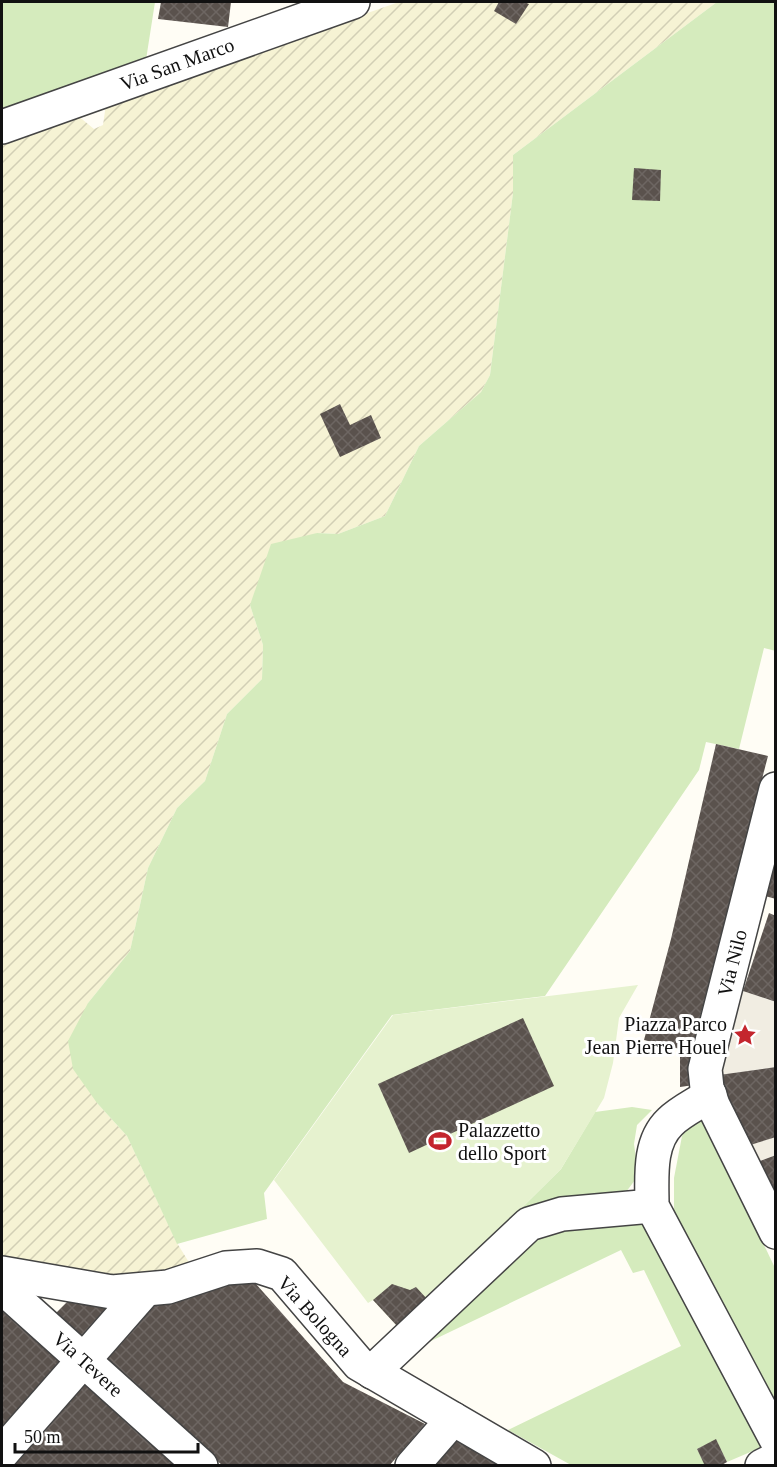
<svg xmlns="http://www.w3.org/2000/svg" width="777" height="1467" font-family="'Times New Roman',serif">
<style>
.farmland{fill:url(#farmland-furrows)}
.grass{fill:#d5ebbd}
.pitch{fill:#e6f2cf}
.plaza{fill:#f1ede2}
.building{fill:url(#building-cross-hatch)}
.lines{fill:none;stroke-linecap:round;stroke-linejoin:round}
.minor-casing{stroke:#444;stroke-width:36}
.minor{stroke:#fff;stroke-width:33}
.labels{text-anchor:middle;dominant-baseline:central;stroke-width:6;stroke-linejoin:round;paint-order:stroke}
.street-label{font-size:20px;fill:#111;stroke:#fff}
.poi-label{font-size:20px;fill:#111;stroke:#fff;text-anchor:end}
</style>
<defs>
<pattern id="farmland-furrows" width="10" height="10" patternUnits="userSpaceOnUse" patternTransform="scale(1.5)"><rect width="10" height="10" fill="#f6f3d4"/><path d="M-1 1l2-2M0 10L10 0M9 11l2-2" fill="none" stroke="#d2cfb5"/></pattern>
<pattern id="building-cross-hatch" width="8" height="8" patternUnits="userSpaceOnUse" patternTransform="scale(1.5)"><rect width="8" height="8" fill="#5a524d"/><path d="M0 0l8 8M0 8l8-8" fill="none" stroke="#6d6662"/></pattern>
</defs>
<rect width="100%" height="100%" fill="#fffdf5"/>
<!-- farmland -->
<polygon class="farmland" points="399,2 717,2 513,155 513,193 490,375 481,392 419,446 385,516 338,534 317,533 250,605 263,645 262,679 227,714 205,781 177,808 148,868 130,951 88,1003 97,1103 127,1136 177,1243 190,1264 114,1286 2,1267 2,141 77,115 94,129 103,125 106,104"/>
<!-- grass -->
<g class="grass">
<polygon points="2,2 155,2 145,66 2,111"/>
<polygon points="717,2 775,2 776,651 764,648 739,749 706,742 699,770 545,996 392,1015 264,1193 267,1219 177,1244 127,1136 97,1103 73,1069 68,1041 88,1003 130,951 148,868 177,808 205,781 227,714 262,679 263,645 250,605 271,544 317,533 338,534 385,516 419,446 481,392 490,375 513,193 513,155"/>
<polygon points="632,1107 652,1110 637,1125 634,1144 637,1166 635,1180 626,1192 556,1208 373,1355 561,1169 595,1112"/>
<polygon points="701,1113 775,1268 775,1418 674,1222 674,1178 682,1136 690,1117"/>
<polygon points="638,1214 769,1444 727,1462 716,1440 697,1449 705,1465 571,1465 508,1430 681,1346 644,1270 633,1273 621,1250 387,1362 520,1240"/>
</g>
<!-- pitch -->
<polygon class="pitch" points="638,985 619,1018 613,1063 604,1098 561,1169 428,1300 398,1327 373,1300 368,1303 274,1180 393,1015"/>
<!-- plaza -->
<g class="plaza">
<polygon points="726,985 775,1002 775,1067 719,1075"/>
<polygon points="775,1137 775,1155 744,1167 735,1150"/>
</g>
<!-- building -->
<g class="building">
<polygon points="161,2 231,2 228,27 158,19"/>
<polygon points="499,2 524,2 529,4 516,24 494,11"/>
<polygon points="634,168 661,170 660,201 632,200"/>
<polygon points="340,404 350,425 371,415 381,438 340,457 320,414"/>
<polygon points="716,744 768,756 691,1052 695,1053 694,1085 680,1087 680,1049 644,1040 671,939"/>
<polygon points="776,856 776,899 765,896"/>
<polygon points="769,913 776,916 776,1002 743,991"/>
<polygon points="523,1018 554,1086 409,1153 378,1084"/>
<polygon points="776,1067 776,1137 747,1146 721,1094 719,1075"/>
<polygon points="776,1155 776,1194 755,1163"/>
<polygon points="227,1277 256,1284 343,1382 425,1424 389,1466 223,1466 105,1359 154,1305 171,1295"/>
<polygon points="392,1284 410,1290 416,1287 428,1300 398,1327 373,1300"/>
<polygon points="71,1298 115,1308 84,1342 54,1315"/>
<polygon points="2,1309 65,1363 2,1433"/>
<polygon points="84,1380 178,1466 8,1466"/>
<polygon points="716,1439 727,1462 720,1466 705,1466 697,1449"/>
<polygon points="455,1440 500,1466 431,1466"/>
</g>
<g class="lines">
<!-- minor casing -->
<g class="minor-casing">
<g id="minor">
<polyline points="2,127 353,2"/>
<polyline points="776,789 705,1069 707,1088 713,1105 776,1232"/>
<path d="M710,1095C697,1104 681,1111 670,1122C648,1143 652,1178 652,1206L776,1439"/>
<polyline points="2,1273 112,1292 168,1287 226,1268 257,1266 282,1274 359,1364 534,1466"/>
<polyline points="2,1287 201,1466"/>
<polyline points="372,1372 529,1224 562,1214 652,1206"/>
<polyline points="2,1453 145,1290"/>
<polyline points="412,1466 453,1419"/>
<polyline points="762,1466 776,1459"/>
</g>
</g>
<!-- minor -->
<use href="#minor" class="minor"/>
</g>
<!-- icons -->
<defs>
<g id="sight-bare" transform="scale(1.8)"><path d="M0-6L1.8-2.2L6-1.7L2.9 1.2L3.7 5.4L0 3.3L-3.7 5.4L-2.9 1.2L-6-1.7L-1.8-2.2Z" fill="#c4262e" stroke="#fff" stroke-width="2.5" paint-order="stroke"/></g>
<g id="stadium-bare" transform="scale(1.8)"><path d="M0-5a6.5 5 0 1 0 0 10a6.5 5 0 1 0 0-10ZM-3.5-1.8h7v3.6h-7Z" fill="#c4262e" stroke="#fff" stroke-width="2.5" paint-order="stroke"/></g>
</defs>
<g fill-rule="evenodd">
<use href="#sight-bare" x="745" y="1035"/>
<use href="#stadium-bare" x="440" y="1141"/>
</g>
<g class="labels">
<!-- street labels -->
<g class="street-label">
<text transform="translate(177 64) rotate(-20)">Via San Marco</text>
<text transform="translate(732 963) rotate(-76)">Via Nilo</text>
<text transform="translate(315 1316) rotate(48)">Via Bologna</text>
<text transform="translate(88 1364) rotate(42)">Via Tevere</text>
</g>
<!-- poi labels -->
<g class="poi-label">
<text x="727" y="1024">Piazza Parco<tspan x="727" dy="23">Jean Pierre Houel</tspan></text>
<text x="458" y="1130" text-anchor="start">Palazzetto<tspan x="458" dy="23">dello Sport</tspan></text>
</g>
</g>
<!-- border -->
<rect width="777" height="1467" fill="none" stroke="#111111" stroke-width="6"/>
<!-- scale -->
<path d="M15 1443v9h183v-9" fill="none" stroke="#111111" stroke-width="3"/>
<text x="24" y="1443" font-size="18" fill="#111111" stroke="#ffffff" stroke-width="4.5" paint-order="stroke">50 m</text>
</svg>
